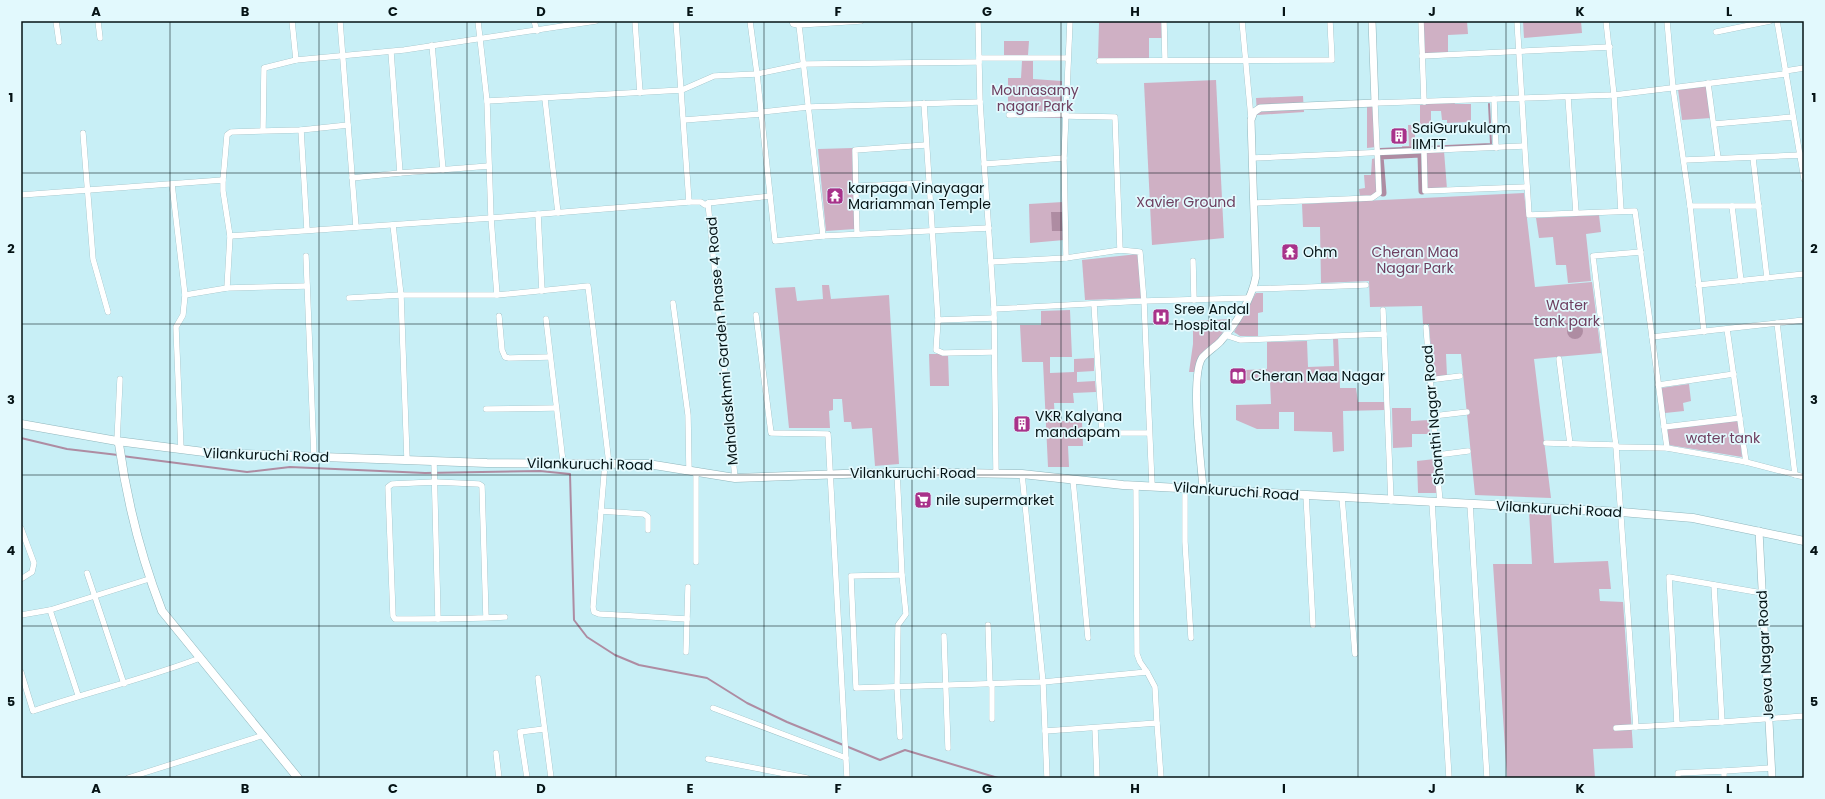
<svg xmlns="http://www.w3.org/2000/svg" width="1825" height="799" font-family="Poppins,sans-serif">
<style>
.green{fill:#cfb0c4}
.water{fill:#ae8ca2}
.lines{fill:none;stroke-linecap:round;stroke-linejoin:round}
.stream{stroke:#ae8ca2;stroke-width:2}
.canal{stroke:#ae8ca2;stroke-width:7}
.minor-casing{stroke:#91b6bc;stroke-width:6}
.tertiary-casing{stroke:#91b6bc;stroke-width:8}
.secondary-casing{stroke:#91b6bc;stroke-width:9}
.minor{stroke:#fff;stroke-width:5.5}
.tertiary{stroke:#fff;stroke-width:7}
.secondary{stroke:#fff;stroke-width:8}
.grid{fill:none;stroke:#051315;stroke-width:1;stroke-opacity:0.55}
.labels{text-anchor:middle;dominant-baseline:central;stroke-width:3.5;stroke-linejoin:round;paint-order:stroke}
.park-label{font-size:14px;fill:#6e3e5f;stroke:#e2f9fd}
.poi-label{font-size:14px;fill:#051315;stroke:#e2f9fd;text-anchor:start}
.street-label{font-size:14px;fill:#051315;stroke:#e2f9fd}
.neatline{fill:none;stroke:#051315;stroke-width:1.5}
.grid-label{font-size:13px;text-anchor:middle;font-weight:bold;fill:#051315}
</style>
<rect width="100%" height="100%" fill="#c8eff6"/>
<!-- green -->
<g class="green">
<polygon points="1074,21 1162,21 1162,38 1149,38 1149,59 1098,60 1099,23"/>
<polygon points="1423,21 1467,21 1468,34 1448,35 1448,53 1424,54"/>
<polygon points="1523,21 1581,21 1582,33 1524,38"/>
<polygon points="1004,41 1029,41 1028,55 1033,55 1033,79 1062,81 1062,118 1008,117 1008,78 1021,78 1022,61 1004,60"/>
<polygon points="1216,80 1224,238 1152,245 1144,83"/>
<polygon points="1707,85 1711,118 1682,120 1678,89"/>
<polygon points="1303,96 1304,112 1257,115 1256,98"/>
<polygon points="1454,101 1455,104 1471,104 1471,122 1447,123 1447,120 1442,120 1441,111 1431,111 1431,126 1420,126 1420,105"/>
<polygon points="1373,106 1376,147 1367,148 1367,107"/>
<polygon points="1408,125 1415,125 1415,150 1402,151 1402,146 1409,146"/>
<polygon points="853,148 855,229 826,231 818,149"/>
<polygon points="1444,151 1447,189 1427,190 1426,152"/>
<polygon points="1376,158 1378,192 1371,197 1360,197 1359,189 1365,188 1364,175 1371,175 1372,159"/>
<polygon points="1524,193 1535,287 1592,282 1601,353 1534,359 1551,498 1475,495 1461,354 1446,354 1447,376 1433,377 1429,324 1423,324 1422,306 1370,307 1369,281 1321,283 1320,227 1303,227 1302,204"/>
<polygon points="1063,202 1064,240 1030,243 1029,204"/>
<polygon points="1599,215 1601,232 1586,234 1591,281 1568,283 1566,265 1556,265 1553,237 1539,238 1536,218"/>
<polygon points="1138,254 1141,298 1085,300 1082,260"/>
<polygon points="822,285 829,285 831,299 889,295 899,464 875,466 872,428 852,429 851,422 844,422 842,399 833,399 833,410 829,411 830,428 789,428 775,288 795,287 797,301 823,299"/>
<polygon points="1256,293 1263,293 1263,312 1258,313 1258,336 1240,336 1234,332"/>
<polygon points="1070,310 1072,357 1050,357 1050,373 1074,372 1074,359 1094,358 1094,371 1077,372 1077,382 1095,381 1096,392 1073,393 1074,403 1054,403 1055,421 1082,421 1083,446 1068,446 1069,467 1048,467 1043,362 1022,362 1020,325 1041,325 1041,311"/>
<polygon points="1232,319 1195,372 1189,372 1193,344 1193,321"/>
<polygon points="1333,338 1338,338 1340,388 1356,388 1358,402 1384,402 1385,410 1343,411 1344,451 1333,452 1332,432 1294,431 1294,412 1279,412 1279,429 1257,429 1236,420 1236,405 1271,404 1270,381 1244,380 1245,370 1267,369 1267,342 1307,341 1308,367 1334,366"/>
<polygon points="929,354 948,354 949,386 930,386"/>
<polygon points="1689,384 1691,401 1683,403 1684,411 1665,413 1661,388"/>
<polygon points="1392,408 1411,408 1411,421 1429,420 1430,434 1412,434 1412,447 1393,448"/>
<polygon points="1738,419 1742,457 1669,445 1667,428"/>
<polygon points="1435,459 1437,493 1418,493 1417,461"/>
<polygon points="1529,511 1551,512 1554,563 1608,561 1611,589 1599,589 1600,601 1623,602 1633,748 1593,749 1595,778 1507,778 1493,564 1532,564"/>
</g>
<!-- water -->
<g class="water">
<polygon points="1051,212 1062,212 1063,231 1052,231"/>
<circle cx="1575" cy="331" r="8"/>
</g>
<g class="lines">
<!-- stream -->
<g class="stream">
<polyline points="1380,149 1491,144 1489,104"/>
<polyline points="21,438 67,449 118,455"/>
<polyline points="122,456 247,472 290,467 425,473 540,471 570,474 574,620 587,637 615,655 639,665 707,678 747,703 787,722 880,760 905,750 998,778"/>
</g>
<!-- canal -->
<polyline class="canal" points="1383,193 1380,156 1421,154 1422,191"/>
<!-- minor casing -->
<g class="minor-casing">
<g id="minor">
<polyline points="56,21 59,42"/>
<polyline points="98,21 100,38"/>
<polyline points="292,21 296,60"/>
<polyline points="340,21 356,227"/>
<polyline points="478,21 487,101 491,218 497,295 588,286 609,464"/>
<polyline points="534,21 537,31"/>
<polyline points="635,21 640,93"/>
<polyline points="792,21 793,24 799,25"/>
<polyline points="978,21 980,102 994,309 996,473"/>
<polyline points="1164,21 1165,60"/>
<polyline points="1242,21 1251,118"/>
<polyline points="1421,21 1424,102"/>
<polyline points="1517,21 1529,215 1635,211 1667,448"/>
<polyline points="1606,21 1614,95 1621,211"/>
<polyline points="1667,21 1673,88 1690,206 1704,332"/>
<polyline points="1777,21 1804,179"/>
<polyline points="1716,32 1770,21"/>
<polyline points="432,45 443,170"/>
<polyline points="391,52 400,173"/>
<polyline points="1422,56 1610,47"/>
<polyline points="979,58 1068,58"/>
<polyline points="1099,61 1332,60 1330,21"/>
<polyline points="979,62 805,64 757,74 775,241 823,236 989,228"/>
<polyline points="1785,71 1804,68"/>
<polyline points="1708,83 1718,158"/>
<polyline points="1568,97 1576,213"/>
<polyline points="545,99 558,213"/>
<polyline points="1494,99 1496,148"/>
<polyline points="487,101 682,90 714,76 757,74 750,21"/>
<polyline points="924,103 938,320 994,318"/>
<polyline points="761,112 808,107 980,102"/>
<polyline points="1009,115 1065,114"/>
<polyline points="1065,116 1115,117 1120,250"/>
<polyline points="684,120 761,114"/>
<polyline points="1714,124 1793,117"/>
<polyline points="263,130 264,68 296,60 404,50 596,21"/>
<polyline points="301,130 307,230"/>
<polyline points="83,133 93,259 108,312"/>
<polyline points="1424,151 1425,191 1527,187"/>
<polyline points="1253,158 1524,146"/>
<polyline points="1753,158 1767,278"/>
<polyline points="1684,160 1803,155"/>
<polyline points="984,164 1064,158"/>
<polyline points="352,178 400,173 489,166"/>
<polyline points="223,180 227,135 231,132 301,130 348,125"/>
<polyline points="172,184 185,295 183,315 176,327 181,450"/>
<polyline points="857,186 929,183"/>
<polyline points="21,195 223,180 223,191 230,236 491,218 689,202 676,21"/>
<polyline points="689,202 701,202 705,205 708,203 735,478"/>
<polyline points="708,203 770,196"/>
<polyline points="1255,203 1372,198 1379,193 1375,103 1614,95 1785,74"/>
<polyline points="1690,206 1759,206"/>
<polyline points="1732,206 1741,281"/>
<polyline points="538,214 542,291"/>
<polyline points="393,225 401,295 407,459"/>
<polyline points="857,234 855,150 926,145"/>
<polyline points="823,236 799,25 861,21"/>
<polyline points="306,256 314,457"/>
<polyline points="1066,258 1064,158 1070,21"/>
<polyline points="1193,261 1194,300"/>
<polyline points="991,262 1066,258 1120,250 1140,252 1144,301 1152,485"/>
<polyline points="1698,285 1804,274"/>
<polyline points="227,288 307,286"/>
<polyline points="1254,289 1366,285"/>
<polyline points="185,295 227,288 230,236"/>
<polyline points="349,298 401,295 497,295"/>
<polyline points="673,303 688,415 689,470"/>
<polyline points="1094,304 1102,433 1149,433"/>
<polyline points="994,309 1144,301 1249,298"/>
<polyline points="1383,310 1384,334"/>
<polyline points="756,315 771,433 828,434 847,778"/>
<polyline points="499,316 502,350 505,357 509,358 550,357"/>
<polyline points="546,319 563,462"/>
<polyline points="938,320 936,350 943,353 994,352"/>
<polyline points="1777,323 1795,475"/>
<polyline points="1426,327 1440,503"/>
<polyline points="1727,329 1746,462"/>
<polyline points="1225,335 1240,340 1384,334 1391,501"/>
<polyline points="1652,337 1804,320"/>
<polyline points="1559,359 1570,444"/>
<polyline points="1429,380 1460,376"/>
<polyline points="1658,385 1734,374"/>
<polyline points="486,409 556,408"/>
<polyline points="1433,416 1467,412"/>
<polyline points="1664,427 1740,418"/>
<polyline points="117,441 120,379"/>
<polyline points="1546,443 1616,445"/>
<polyline points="1616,447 1593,256 1641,252"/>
<polyline points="1437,455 1468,451"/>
<polyline points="434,461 438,619"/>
<polyline points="605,463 593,607 594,612 599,614 687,619"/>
<polyline points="897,472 902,575 851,576 856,688 1043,682 1147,672 1140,662 1137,654 1136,485"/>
<polyline points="1022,474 1043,682 1047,778"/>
<polyline points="1073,480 1088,638"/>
<polyline points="1185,487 1185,542 1191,638"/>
<polyline points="1306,495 1313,625"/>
<polyline points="1342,497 1355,654"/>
<polyline points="1432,502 1449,778"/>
<polyline points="1470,504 1487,778"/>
<polyline points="601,511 644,514 648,517 648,530"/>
<polyline points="21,528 34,563 32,572 21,579"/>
<polyline points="696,562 696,471"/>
<polyline points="87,573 124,684"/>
<polyline points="50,610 78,695"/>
<polyline points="21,615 50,610 149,579"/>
<path d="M486,618L482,486L479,484L435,482L392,484L388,487L393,616L395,619C431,619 468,619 505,617"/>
<polyline points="988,625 990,684"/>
<polyline points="944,636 948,748"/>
<polyline points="686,652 688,587"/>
<path d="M21,672L33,711C88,692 145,679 200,658"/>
<polyline points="1147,672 1155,687 1157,723"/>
<polyline points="538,678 551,778"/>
<polyline points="713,708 846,758"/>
<polyline points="992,719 992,684"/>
<polyline points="1722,722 1804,716"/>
<polyline points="1677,724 1669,577 1762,593"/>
<polyline points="1636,727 1616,447 1667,448 1746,462 1804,477"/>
<polyline points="1095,728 1097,778"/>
<polyline points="1616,728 1722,722 1714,585"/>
<polyline points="1045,731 1157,723 1161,778"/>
<polyline points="900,737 897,687 898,625 906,614 902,575"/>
<polyline points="496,753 499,778"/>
<polyline points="708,759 807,778"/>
<polyline points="1724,771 1771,768"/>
<polyline points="128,778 264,735"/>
<polyline points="527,778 520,732 544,729"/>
<polyline points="1678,778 1678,773 1724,771 1724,778"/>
</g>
</g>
<!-- tertiary casing -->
<g class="tertiary-casing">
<g id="tertiary">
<path d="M1203,488C1201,462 1190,377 1202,358C1207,352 1215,347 1220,342C1236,324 1252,299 1256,276L1251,120L1254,112L1260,108L1375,103L1372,21"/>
<polyline points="1759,531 1772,778"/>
</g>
</g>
<!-- secondary casing -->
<g class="secondary-casing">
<g id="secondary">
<polyline points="21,424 117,441 212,453 487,463 648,464 735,478 897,472 1022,474 1123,485 1621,512 1693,518 1804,541"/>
<path d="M117,441L119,444C127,502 141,557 162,611L298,778"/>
</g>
</g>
<!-- minor -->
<use href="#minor" class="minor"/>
<!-- tertiary -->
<use href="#tertiary" class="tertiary"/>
<!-- secondary -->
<use href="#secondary" class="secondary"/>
</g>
<!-- grid -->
<path class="grid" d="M170,21V778M319,21V778M467,21V778M616,21V778M764,21V778M912,21V778M1061,21V778M1209,21V778M1358,21V778M1506,21V778M1655,21V778M21,173H1804M21,324H1804M21,475H1804M21,626H1804"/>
<!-- icons -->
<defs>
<g id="building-square" transform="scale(0.9)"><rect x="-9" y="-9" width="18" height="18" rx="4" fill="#a8328a" stroke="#e2f9fd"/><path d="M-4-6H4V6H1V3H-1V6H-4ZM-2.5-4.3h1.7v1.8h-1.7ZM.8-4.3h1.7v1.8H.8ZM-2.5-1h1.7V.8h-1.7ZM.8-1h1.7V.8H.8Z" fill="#fff"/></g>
<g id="temple-square" transform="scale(0.9)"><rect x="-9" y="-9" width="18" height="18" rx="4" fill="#a8328a" stroke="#e2f9fd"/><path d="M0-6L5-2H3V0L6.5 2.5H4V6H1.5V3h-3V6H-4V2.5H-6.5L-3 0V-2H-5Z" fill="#fff"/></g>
<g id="hospital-square" transform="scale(0.9)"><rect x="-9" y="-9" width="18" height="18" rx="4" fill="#a8328a" stroke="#e2f9fd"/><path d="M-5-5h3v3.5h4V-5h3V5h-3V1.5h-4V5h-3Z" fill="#fff"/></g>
<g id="library-square" transform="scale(0.9)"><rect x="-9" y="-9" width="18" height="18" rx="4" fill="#a8328a" stroke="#e2f9fd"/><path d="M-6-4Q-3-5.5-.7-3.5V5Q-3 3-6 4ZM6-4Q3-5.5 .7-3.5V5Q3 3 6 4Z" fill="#fff"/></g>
<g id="supermarket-square" transform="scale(0.9)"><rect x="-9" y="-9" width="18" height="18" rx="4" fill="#a8328a" stroke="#e2f9fd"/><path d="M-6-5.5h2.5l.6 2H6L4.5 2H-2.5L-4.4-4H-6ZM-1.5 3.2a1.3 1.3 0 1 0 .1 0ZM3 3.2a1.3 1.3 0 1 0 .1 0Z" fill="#fff"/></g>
</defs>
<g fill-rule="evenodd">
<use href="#building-square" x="1399" y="136"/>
<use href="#temple-square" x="835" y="196"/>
<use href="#temple-square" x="1290" y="252"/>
<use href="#hospital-square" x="1161" y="317"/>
<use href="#library-square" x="1238" y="376"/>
<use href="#building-square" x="1022" y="424"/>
<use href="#supermarket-square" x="923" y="500"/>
</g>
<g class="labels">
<!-- park labels -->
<g class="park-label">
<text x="1035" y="90">Mounasamy<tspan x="1035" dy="16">nagar Park</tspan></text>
<text x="1186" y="202">Xavier Ground</text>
<text x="1415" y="252">Cheran Maa<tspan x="1415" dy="16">Nagar Park</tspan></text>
<text x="1567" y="305">Water<tspan x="1567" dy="16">tank park</tspan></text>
<text x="1723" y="438">water tank</text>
</g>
<!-- poi labels -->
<g class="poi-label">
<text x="1412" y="128">SaiGurukulam<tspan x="1412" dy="16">IIMTT</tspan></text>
<text x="848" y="188">karpaga Vinayagar<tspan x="848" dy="16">Mariamman Temple</tspan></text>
<text x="1303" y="252">Ohm</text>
<text x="1174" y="309">Sree Andal<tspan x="1174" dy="16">Hospital</tspan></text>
<text x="1251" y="376">Cheran Maa Nagar</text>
<text x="1035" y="416">VKR Kalyana<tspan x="1035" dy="16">mandapam</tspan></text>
<text x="936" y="500">nile supermarket</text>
</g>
<!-- street labels -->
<g class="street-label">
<text transform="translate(722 341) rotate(-95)">Mahalaskhmi Garden Phase 4 Road</text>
<text transform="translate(1433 415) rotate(-95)">Shanthi Nagar Road</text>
<text transform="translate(266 455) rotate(2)">Vilankuruchi Road</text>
<text transform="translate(590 464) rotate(1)">Vilankuruchi Road</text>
<text x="913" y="473">Vilankuruchi Road</text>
<text transform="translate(1236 491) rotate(4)">Vilankuruchi Road</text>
<text transform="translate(1559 509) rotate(3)">Vilankuruchi Road</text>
<text transform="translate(1765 655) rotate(-93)">Jeeva Nagar Road</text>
</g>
</g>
<!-- border -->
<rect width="1825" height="799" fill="none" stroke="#e2f9fd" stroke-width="44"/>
<rect x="22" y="22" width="1781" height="755" class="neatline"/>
<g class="grid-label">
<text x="96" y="16">A</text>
<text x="245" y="16">B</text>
<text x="393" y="16">C</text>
<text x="541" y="16">D</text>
<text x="690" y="16">E</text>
<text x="838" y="16">F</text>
<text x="987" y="16">G</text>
<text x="1135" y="16">H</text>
<text x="1284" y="16">I</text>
<text x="1432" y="16">J</text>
<text x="1580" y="16">K</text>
<text x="1729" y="16">L</text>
<text x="11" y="102">1</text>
<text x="1814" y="102">1</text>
<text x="11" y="253">2</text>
<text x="1814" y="253">2</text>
<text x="11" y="404">3</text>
<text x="1814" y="404">3</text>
<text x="11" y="555">4</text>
<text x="1814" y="555">4</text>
<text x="11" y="706">5</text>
<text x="1814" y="706">5</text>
<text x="96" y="793">A</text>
<text x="245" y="793">B</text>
<text x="393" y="793">C</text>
<text x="541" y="793">D</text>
<text x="690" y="793">E</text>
<text x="838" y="793">F</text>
<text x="987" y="793">G</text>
<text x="1135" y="793">H</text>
<text x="1284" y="793">I</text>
<text x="1432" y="793">J</text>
<text x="1580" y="793">K</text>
<text x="1729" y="793">L</text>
</g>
</svg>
